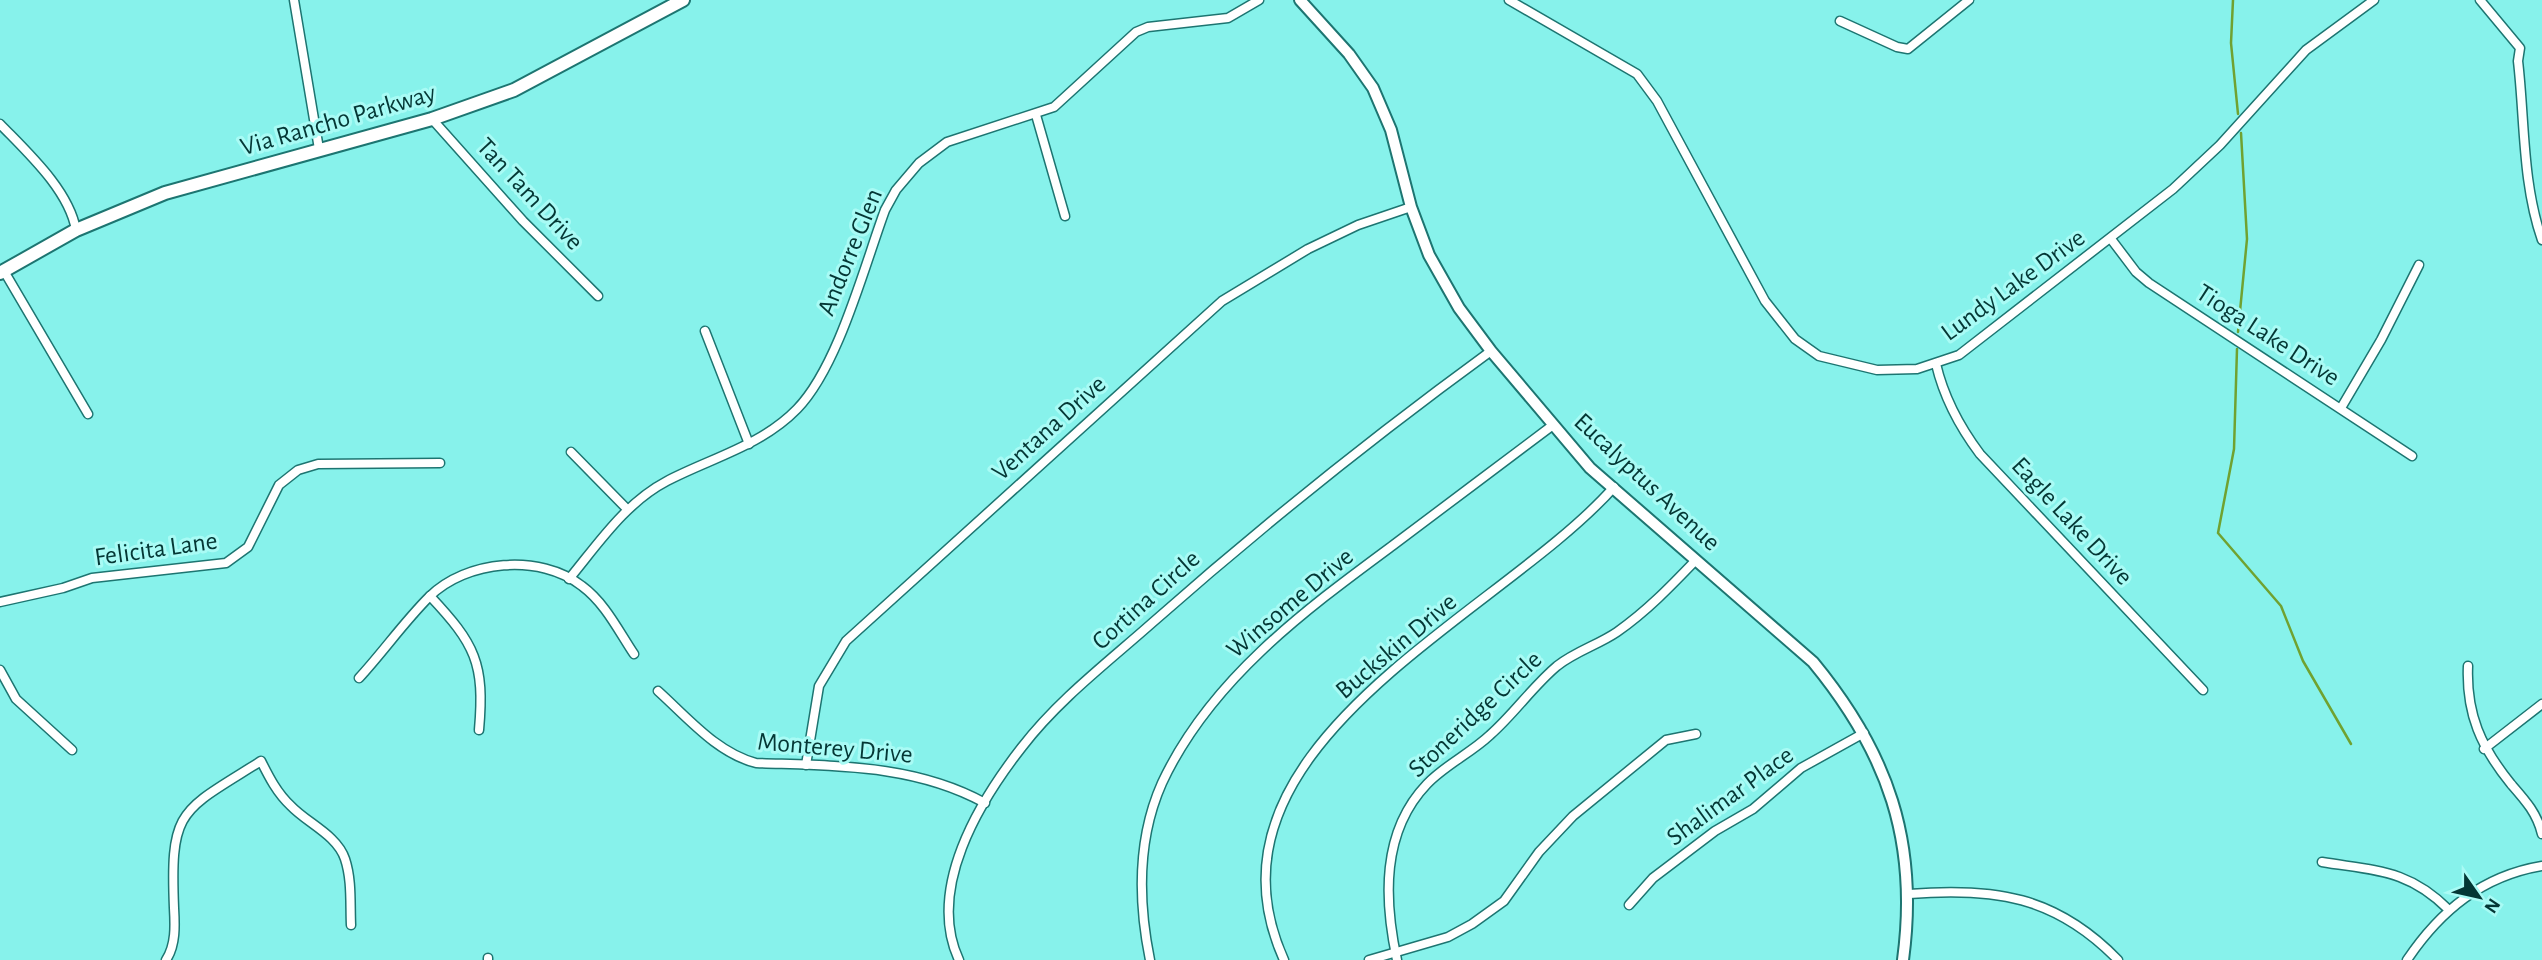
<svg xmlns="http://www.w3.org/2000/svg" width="2542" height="960" font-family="'Alegreya Sans',sans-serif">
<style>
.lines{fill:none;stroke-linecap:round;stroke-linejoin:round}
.stream{stroke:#70a231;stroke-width:2.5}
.street-casing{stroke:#1d7571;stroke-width:11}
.secondary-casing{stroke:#1d7571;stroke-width:14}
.primary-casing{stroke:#1d7571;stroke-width:16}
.street{stroke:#fff;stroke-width:8}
.secondary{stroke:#fff;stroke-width:10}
.primary{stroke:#fff;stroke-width:12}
.labels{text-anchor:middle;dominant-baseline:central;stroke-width:6;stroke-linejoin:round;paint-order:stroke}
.street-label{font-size:26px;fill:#043735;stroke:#a9fbf5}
</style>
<rect width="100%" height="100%" fill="#87f2eb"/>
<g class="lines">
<!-- stream -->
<g class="stream">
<polyline points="2233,0 2231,43 2238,114"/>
<polyline points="2238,332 2247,239 2241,133"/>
<polyline points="2237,349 2234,449 2218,533 2281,606 2303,661 2351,744"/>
</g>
<!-- street casing -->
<g class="street-casing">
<g id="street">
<polyline points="294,0 319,149"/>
<polyline points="1509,0 1637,74 1657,101 1765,301 1795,339 1819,356 1877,370 1917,369 1959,355 2173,189 2220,145 2306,50 2374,0"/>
<path d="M2480,0L2520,48L2518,61C2525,121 2522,182 2542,240"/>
<polyline points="1840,21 1897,47 1908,49 1969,0"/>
<polyline points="1036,115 1065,216"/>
<polyline points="432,119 523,221 598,296"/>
<path d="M0,124C27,152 69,190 76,230"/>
<polyline points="2111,239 2136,272 2149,283 2412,456"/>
<polyline points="4,271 88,414"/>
<polyline points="705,331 749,444"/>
<path d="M1936,364C1944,398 1959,426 1980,454L2203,690"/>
<polyline points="2341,408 2381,340 2419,265"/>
<polyline points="571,452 627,509"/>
<path d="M569,579C598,544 625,503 667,481C711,458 761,446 797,409C838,367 864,267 885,210L896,190L919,163L947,142L1054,107L1136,32L1148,27L1228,18L1259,0"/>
<path d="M430,596C475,644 485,663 479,730"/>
<polyline points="0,602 63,588 92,578 226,563 248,547 279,485 298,470 318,464 440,463"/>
<path d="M2468,666C2466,714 2481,747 2511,784C2525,800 2537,813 2542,834"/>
<polyline points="0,670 16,699 72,750"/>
<path d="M359,678C383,652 404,622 429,597C466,560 540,553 582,586C605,603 618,630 634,654"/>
<path d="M658,691C688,718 717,753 756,763C835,766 914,764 985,803"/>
<polyline points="2484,749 2542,704"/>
<polyline points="806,765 819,686 846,641 1222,301 1308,249 1358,225 1411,207"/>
<path d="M2322,862C2376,871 2408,869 2449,910"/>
<path d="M1909,894C1994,887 2056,896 2118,960"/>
<polyline points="1629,905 1653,878 1715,831 1753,809 1801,768 1864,733"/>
<path d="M166,960C176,945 175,925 174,908C170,808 180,812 261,761C269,777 277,793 291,806C307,823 337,835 345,859C352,880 350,903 351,925"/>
<polyline points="488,960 488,958"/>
<path d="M959,960C926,889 979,802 1022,747C1058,700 1108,662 1152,623C1262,526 1373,437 1491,351"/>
<path d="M1150,960C1138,901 1137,839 1162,783C1210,680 1304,611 1392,546C1446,506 1499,465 1553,425"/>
<path d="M1284,960C1187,745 1500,616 1614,487"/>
<polyline points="1369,960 1448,937 1472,924 1504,901 1539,852 1573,816 1666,740 1696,734"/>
<path d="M1397,960C1384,900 1381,832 1427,784C1445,765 1471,753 1490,735C1514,714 1533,686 1557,666C1576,651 1598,645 1617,632C1647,611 1671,586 1696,560"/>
<path d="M2407,960C2440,911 2482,876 2542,866"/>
</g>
</g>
<!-- secondary casing -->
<g class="secondary-casing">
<path id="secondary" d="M1300,0L1349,54L1373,88L1391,130L1411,207L1429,255L1459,308L1491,351L1590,468L1813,662C1888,753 1919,842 1903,960"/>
</g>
<!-- primary casing -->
<g class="primary-casing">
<polyline id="primary" points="0,273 76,230 165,193 432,119 514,90 683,0"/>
</g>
<!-- street -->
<use href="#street" class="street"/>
<!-- secondary -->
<use href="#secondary" class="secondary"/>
<!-- primary -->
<use href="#primary" class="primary"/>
</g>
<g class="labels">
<!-- street labels -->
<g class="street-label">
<text transform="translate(338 120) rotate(-16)">Via Rancho Parkway</text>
<text transform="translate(530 194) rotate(47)">Tan Tam Drive</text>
<text transform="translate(850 252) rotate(-68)">Andorre Glen</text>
<text transform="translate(2013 285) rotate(-36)">Lundy Lake Drive</text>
<text transform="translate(2268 335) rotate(33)">Tioga Lake Drive</text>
<text transform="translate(1049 428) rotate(-42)">Ventana Drive</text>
<text transform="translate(1647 482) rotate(43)">Eucalyptus Avenue</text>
<text transform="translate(2072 521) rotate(47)">Eagle Lake Drive</text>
<text transform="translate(156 549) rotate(-8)">Felicita Lane</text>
<text transform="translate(1146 600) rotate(-42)">Cortina Circle</text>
<text transform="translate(1290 603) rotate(-40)">Winsome Drive</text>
<text transform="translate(1396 646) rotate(-40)">Buckskin Drive</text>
<text transform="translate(1475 714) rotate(-43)">Stoneridge Circle</text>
<text transform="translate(835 748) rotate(5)">Monterey Drive</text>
<text transform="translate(1730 796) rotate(-36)">Shalimar Place</text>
</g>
</g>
<!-- north arrow -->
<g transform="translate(2479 897) rotate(124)" stroke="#a9fbf5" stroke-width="5" paint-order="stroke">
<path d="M0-5L12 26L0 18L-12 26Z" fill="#043735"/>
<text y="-10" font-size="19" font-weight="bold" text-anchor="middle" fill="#043735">N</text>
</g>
</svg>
